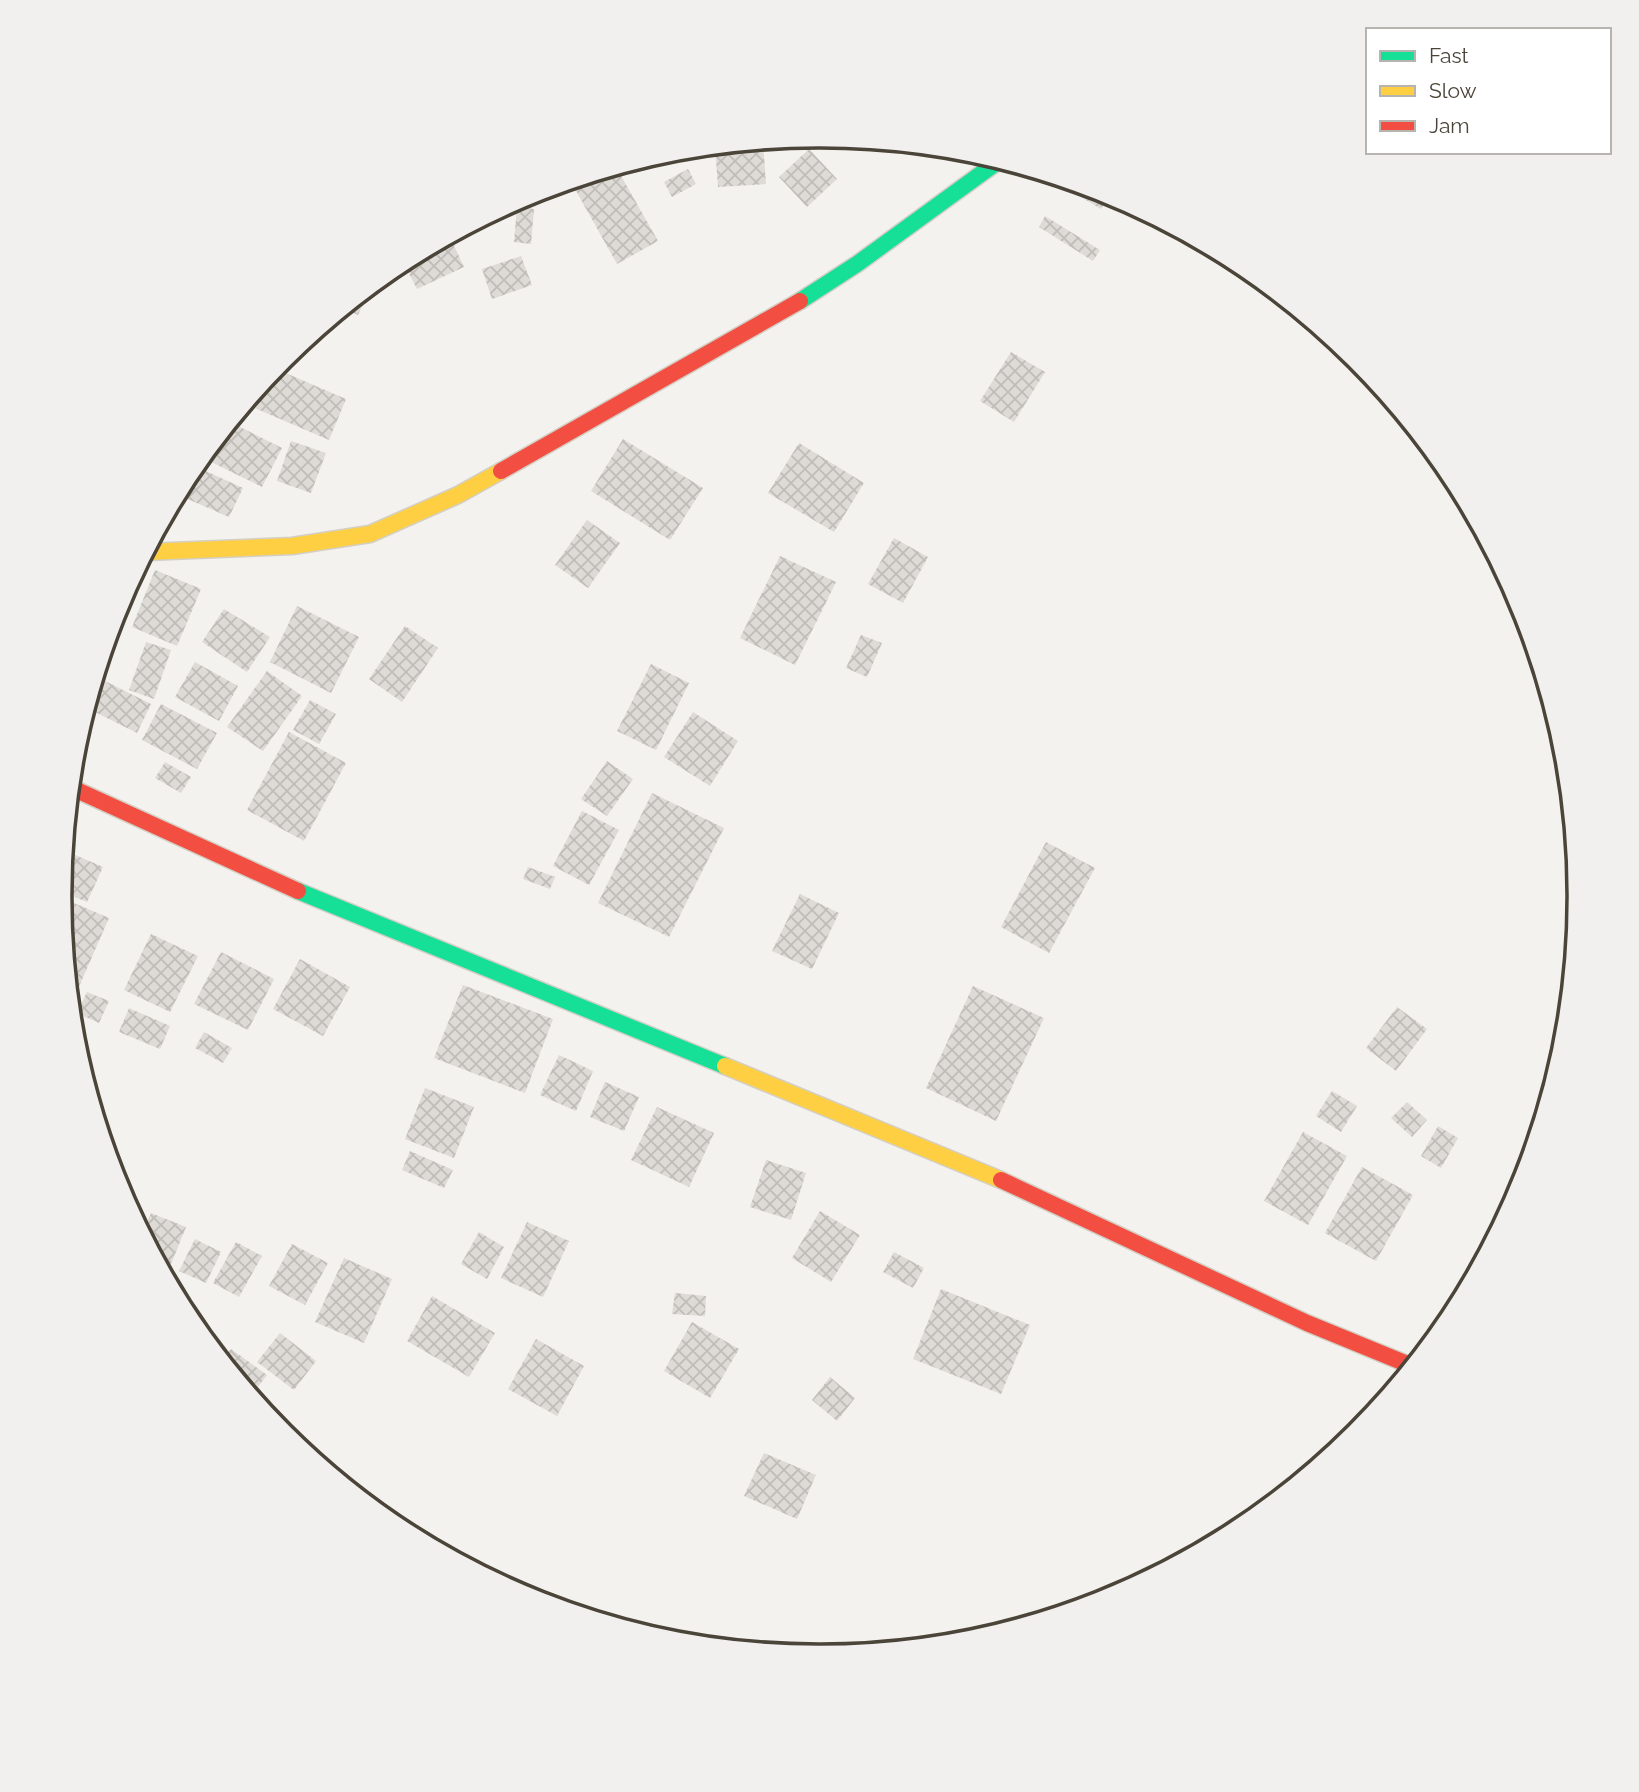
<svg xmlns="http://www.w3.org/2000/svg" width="1639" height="1792" font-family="Raleway,sans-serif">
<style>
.building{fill:url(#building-cross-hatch)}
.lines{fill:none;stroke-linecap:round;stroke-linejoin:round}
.fast-casing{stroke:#d3cfc5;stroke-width:19}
.slow-casing{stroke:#d3cfc5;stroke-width:19}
.jam-casing{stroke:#d3cfc5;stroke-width:19}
.fast{stroke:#16e098;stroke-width:16}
.slow{stroke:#ffcf43;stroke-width:16}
.jam{stroke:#f24e42;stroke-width:16}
.rim{fill:none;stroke:#4b4439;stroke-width:3.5}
</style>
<defs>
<pattern id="building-cross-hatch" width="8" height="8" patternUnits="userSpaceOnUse" patternTransform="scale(1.75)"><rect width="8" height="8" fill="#dedbd6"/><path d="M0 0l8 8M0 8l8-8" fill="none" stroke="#c0bdb8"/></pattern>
</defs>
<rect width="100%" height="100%" fill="#f4f2ee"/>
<!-- building -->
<g class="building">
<polygon points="763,142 766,184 718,187 715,146"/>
<polygon points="809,149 837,179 807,207 779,177"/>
<polygon points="616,167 658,241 617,264 575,189"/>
<polygon points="688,169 696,184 672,197 664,182"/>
<polygon points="1058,178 1110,194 1101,209 1056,182"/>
<polygon points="517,207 534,209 531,244 514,242"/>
<polygon points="1045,216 1100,250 1093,261 1039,227"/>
<polygon points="451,239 464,267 417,289 403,262"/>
<polygon points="521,256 532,285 492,299 482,269"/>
<polygon points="372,285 358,315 343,308"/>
<polygon points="1011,352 1045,372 1014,422 980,401"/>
<polygon points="274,368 346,399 329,440 250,406 259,387"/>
<polygon points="230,422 282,448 262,487 205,459 213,442"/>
<polygon points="623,439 703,488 670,540 591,491"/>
<polygon points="291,441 326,453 311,493 277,481"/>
<polygon points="799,443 864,483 834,532 768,493"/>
<polygon points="197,467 243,488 229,517 183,497"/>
<polygon points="587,520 620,543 588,588 555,565"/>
<polygon points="894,538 928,557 903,603 868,584"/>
<polygon points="780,556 836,582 795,665 740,638"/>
<polygon points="155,570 201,589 177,646 132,627"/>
<polygon points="297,606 359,637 331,693 270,662"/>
<polygon points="224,609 270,637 247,672 202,642"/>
<polygon points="405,626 438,648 402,702 369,679"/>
<polygon points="861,635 882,643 867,677 846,668"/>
<polygon points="146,642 171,650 154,699 129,690"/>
<polygon points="195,662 238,686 219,721 175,697"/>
<polygon points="651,664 689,683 656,750 617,731"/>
<polygon points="267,671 302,696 263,751 227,727"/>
<polygon points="105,681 151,704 137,733 91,710"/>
<polygon points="310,700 336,714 319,744 293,730"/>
<polygon points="161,704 217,733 197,769 142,740"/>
<polygon points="693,712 738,741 710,786 664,757"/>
<polygon points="289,732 346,763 304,841 247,810"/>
<polygon points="607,761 633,779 607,816 581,799"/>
<polygon points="165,762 191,777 181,793 155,778"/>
<polygon points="652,793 724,828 669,937 598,903"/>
<polygon points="582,811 619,830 589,885 553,866"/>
<polygon points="1046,842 1095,868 1049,953 1001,927"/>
<polygon points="64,850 103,867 87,902 60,891"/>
<polygon points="528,867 555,877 550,889 523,879"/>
<polygon points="800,894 839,913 812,969 772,951"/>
<polygon points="60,897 109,918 74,998 69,996"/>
<polygon points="151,934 198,956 170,1012 124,990"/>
<polygon points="221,952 274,979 248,1030 194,1004"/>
<polygon points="300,959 350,987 323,1036 273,1009"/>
<polygon points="463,985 553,1019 525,1093 434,1058"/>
<polygon points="973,986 1044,1018 996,1121 926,1088"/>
<polygon points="87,992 109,1001 99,1023 77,1013"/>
<polygon points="1397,1007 1427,1029 1396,1071 1366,1048"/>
<polygon points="129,1008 170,1026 160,1049 119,1032"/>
<polygon points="204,1032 232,1048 223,1063 195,1048"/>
<polygon points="559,1055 593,1071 576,1111 540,1095"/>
<polygon points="605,1082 639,1097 624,1131 590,1117"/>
<polygon points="425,1088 474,1107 454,1158 405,1139"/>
<polygon points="1332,1091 1357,1106 1341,1132 1316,1116"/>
<polygon points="1407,1102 1427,1120 1412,1137 1391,1118"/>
<polygon points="657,1107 714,1133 689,1187 631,1160"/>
<polygon points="1438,1126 1458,1138 1441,1168 1421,1156"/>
<polygon points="1303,1132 1347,1156 1308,1225 1264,1201"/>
<polygon points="410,1151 453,1170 444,1188 402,1170"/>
<polygon points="108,1156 123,1163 115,1179"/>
<polygon points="766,1160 806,1173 791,1220 750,1207"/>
<polygon points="1362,1167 1413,1195 1376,1261 1325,1233"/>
<polygon points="820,1211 860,1235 831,1282 792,1258"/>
<polygon points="151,1213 186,1227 171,1264 155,1257 142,1233"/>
<polygon points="527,1222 569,1241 543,1297 501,1278"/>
<polygon points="479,1232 504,1247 487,1279 461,1264"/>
<polygon points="195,1239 221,1252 206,1283 179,1271"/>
<polygon points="236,1242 262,1256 239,1297 213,1283"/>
<polygon points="292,1244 328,1263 305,1305 269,1286"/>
<polygon points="894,1252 924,1268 913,1288 883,1272"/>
<polygon points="344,1258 392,1279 364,1343 315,1322"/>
<polygon points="941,1289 1030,1325 1001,1394 913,1359"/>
<polygon points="675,1293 706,1296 705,1316 672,1314"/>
<polygon points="432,1296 495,1333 469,1377 407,1341"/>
<polygon points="692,1322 739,1349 710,1398 664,1371"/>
<polygon points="280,1333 316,1361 294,1390 257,1362"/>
<polygon points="536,1339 584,1366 557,1416 508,1389"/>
<polygon points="231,1349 267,1375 251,1396 222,1360"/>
<polygon points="830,1377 855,1398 837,1421 812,1400"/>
<polygon points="764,1453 816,1475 797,1519 744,1496"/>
</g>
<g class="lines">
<!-- fast casing -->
<g class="fast-casing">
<g id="fast">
<polyline points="800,301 857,264 1000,160"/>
<polyline points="298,891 725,1066"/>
</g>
</g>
<!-- slow casing -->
<g class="slow-casing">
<g id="slow">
<polyline points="146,552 292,546 370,534 458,495 501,471"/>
<polyline points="725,1066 1001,1180"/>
</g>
</g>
<!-- jam casing -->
<g class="jam-casing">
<g id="jam">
<polyline points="501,471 800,301"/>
<polyline points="70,787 298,891"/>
<polyline points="1001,1180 1307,1323 1412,1366"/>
</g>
</g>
<!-- fast -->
<use href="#fast" class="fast"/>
<!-- slow -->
<use href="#slow" class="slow"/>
<!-- jam -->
<use href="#jam" class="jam"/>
</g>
<!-- crop -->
<path d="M0 0H1639V1792H0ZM819 148H820A747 747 0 0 1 1567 895V897A747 747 0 0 1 820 1644H819A747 747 0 0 1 72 897V895A747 747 0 0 1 819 148Z" fill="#f1f0ef" fill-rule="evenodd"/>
<path class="rim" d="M819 148H820A747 747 0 0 1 1567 895V897A747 747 0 0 1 820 1644H819A747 747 0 0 1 72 897V895A747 747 0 0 1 819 148Z"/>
<!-- legend -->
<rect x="1366" y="28" width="245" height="126" fill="#ffffff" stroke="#b7b4b0" stroke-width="2"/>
<rect x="1380" y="51" width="35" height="10" fill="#16e098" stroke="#b7b4b0" stroke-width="2"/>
<text x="1429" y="63" font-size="21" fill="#4b4439">Fast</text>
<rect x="1380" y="86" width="35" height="10" fill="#ffcf43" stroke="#b7b4b0" stroke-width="2"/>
<text x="1429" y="98" font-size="21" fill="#4b4439">Slow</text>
<rect x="1380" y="121" width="35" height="10" fill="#f24e42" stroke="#b7b4b0" stroke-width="2"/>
<text x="1429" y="133" font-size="21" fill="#4b4439">Jam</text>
</svg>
